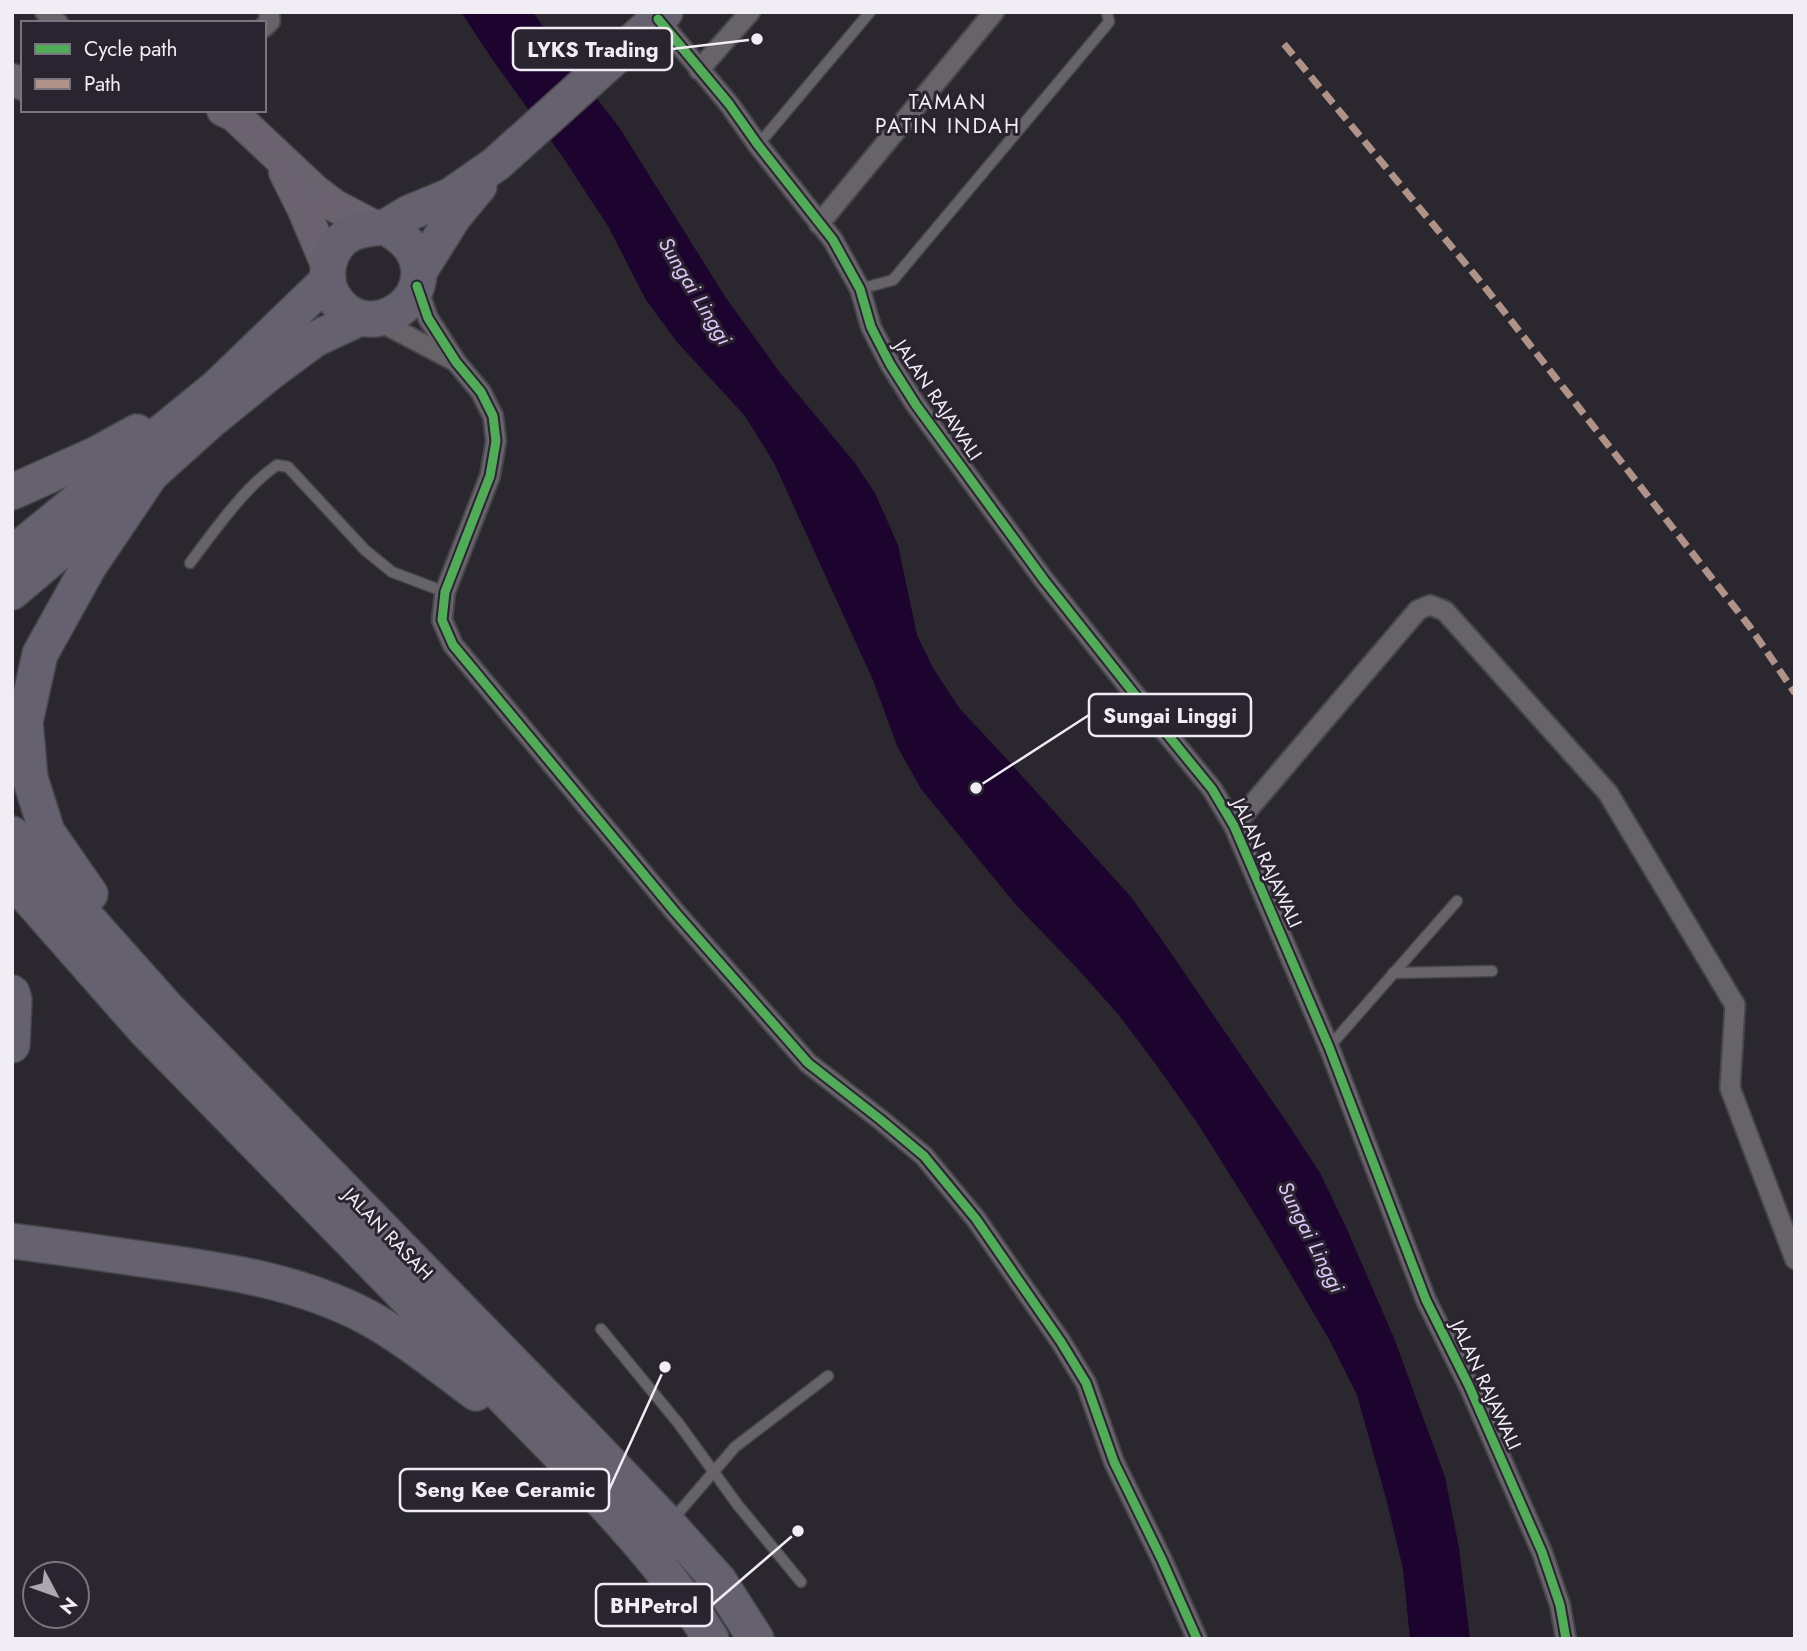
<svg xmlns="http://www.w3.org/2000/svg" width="1807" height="1651" font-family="Jost,sans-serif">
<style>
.water{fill:#1c042f}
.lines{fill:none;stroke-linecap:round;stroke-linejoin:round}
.lane-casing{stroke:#47454b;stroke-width:13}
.street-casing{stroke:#47454b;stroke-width:23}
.primary-casing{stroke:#47454b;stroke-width:35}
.highway-casing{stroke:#47454b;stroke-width:38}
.lane{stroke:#666369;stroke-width:10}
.street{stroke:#666369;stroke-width:19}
.primary{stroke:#6a636f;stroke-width:32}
.highway{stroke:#66616e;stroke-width:35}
.quiet{stroke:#af9288;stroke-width:7;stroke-dasharray:14 7;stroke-linecap:butt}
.cycleway-casing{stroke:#2a2431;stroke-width:13}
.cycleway{stroke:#51ab58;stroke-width:9}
.labels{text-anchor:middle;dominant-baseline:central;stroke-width:6;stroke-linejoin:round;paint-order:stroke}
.street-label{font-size:19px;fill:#f1edf5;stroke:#2a2431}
.neighbourhood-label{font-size:21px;letter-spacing:2px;fill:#f1edf5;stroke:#2a2431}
.water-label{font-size:21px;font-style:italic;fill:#dec4f8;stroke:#2a2431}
.leader{fill:none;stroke:#f1edf5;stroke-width:2.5}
.callout-dot{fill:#f1edf5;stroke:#2a2431;stroke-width:2.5}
.callout{fill:#2a2431;stroke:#f1edf5;stroke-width:2.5}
.callout-label{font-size:21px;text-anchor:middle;font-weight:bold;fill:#f1edf5}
</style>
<rect width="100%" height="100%" fill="#2a272e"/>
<!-- water -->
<polygon class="water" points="461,12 533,12 559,50 619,127 726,298 781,374 855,463 875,493 898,545 917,635 933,668 960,709 1005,757 1131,897 1162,940 1288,1124 1320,1173 1346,1227 1394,1338 1445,1477 1459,1548 1470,1639 1410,1639 1403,1569 1387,1502 1357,1395 1330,1341 1264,1229 1198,1124 1157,1066 1118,1014 1075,966 1016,905 921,789 897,746 873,680 774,463 745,416 677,342 646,300 608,226 562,156 492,59"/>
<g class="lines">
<!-- lane casing -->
<g class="lane-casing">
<g id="lane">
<polyline points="758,145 870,12"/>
<polyline points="860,289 893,280 1109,22 1107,12"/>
<path d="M190,563C214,531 244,488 277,465L288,467L365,550L392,572L445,592"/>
<polyline points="1393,973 1492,971"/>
<polyline points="1329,1047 1457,901"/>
<polyline points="601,1329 679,1424 737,1504 801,1582"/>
<polyline points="673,1519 735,1447 828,1376"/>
</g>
</g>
<!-- street casing -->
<g class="street-casing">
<g id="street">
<polyline points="45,12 58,23"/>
<polyline points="658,19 729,104 758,145 833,240 860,289 871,327 890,364 916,405 1044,580 1136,696 1212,789 1234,826 1329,1047 1426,1300 1469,1386 1542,1552 1560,1605 1566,1639"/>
<polyline points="264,27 270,21 269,12"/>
<polyline points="699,70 750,12"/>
<polyline points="819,224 994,12"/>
<polyline points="417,286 428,318 456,362 481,392 493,416 496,441 490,476 445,592 442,620 453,645 675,912 808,1063 881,1120 924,1156 976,1219 1061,1342 1086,1383 1114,1462 1162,1560 1197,1639"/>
<polyline points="375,319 455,361"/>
<polyline points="1234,826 1418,610 1430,605 1445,611 1608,793 1735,1005 1730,1088 1795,1259"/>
</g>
</g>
<!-- primary casing -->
<g class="primary-casing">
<g id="primary">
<polyline points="12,80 23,84"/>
<polyline points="223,110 234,115 315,191 335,206 377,228"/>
<polyline points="285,172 303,208 328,267"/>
</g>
</g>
<!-- highway casing -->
<g class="highway-casing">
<g id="highway">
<polyline points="386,227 409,213 450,196 496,164 665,12"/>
<path d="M386,227C395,233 405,239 411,248C444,299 365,350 333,296C326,284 326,267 332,254C343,230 363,229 386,227Z"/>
<polyline points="419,272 454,216 479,186"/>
<polyline points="12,492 97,454 137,432"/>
<polyline points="12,554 216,388 327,281"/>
<polyline points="12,592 151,474 210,421 269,373 315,339 360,318"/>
<polyline points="12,834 166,1007 582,1434 669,1525 719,1581 756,1639"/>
<path d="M12,879L145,1030L561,1456C614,1514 670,1572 711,1639"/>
<polyline points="90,894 47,832 30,778 25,722 40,654 89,566 151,474"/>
<polyline points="12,993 14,1000 12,1045"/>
<path d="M12,1241C60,1247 108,1254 156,1261C228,1271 301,1282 367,1317C404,1337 442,1368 476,1393"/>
</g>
</g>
<!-- lane -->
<use href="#lane" class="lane"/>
<!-- street -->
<use href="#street" class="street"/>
<!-- primary -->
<use href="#primary" class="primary"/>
<!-- highway -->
<use href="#highway" class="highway"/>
<!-- quiet -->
<polyline class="quiet" points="1284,44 1484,286 1750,627 1795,693"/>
<!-- cycleway casing -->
<g class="cycleway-casing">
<g id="cycleway">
<polyline points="658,19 729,104 758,145 833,240 860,289 871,327 890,364 916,405 1044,580 1136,696 1212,789 1234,826 1329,1047 1426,1300 1469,1386 1542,1552 1560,1605 1566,1639"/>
<polyline points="417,286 428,318 456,362 481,392 493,416 496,441 490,476 445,592 442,620 453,645 675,912 808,1063 881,1120 924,1156 976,1219 1061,1342 1086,1383 1114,1462 1162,1560 1197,1639"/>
</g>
</g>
<!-- cycleway -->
<use href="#cycleway" class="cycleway"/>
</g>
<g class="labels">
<!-- street labels -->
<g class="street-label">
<text transform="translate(938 400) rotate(56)">JALAN RAJAWALI</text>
<text transform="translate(1267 863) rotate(65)">JALAN RAJAWALI</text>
<text transform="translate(388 1234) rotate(46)">JALAN RASAH</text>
<text transform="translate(1486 1385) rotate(65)">JALAN RAJAWALI</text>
</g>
<!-- neighbourhood labels -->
<g class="neighbourhood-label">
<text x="948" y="102">TAMAN<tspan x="948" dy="24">PATIN INDAH</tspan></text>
</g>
<!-- water labels -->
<g class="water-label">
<text transform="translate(695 291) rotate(59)">Sungai Linggi</text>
<text transform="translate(1311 1237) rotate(63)">Sungai Linggi</text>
</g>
</g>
<!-- callouts -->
<path class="leader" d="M757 39L672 49M976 788L1089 715M665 1367L609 1490M798 1531L712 1605"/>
<g class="callout-dot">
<circle cx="757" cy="39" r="7"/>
<circle cx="976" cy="788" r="7"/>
<circle cx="665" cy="1367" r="7"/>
<circle cx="798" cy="1531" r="7"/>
</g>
<g class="callout">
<rect x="513" y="28" width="159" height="42" rx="7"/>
<rect x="1089" y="694" width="162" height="42" rx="7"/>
<rect x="400" y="1469" width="209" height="42" rx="7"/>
<rect x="596" y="1584" width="116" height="42" rx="7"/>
</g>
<g class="callout-label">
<text x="593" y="57">LYKS Trading</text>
<text x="1170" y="723">Sungai Linggi</text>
<text x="505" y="1497">Seng Kee Ceramic</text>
<text x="654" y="1613">BHPetrol</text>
</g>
<!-- border -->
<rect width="1807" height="1651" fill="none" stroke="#f1edf5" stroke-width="28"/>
<!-- legend -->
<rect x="21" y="21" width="245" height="91" fill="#2a2431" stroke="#7a747f" stroke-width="2"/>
<rect x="35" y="44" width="35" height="10" fill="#51ab58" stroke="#7a747f" stroke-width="2"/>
<text x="84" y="56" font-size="21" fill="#f1edf5">Cycle path</text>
<rect x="35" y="79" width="35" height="10" fill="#af9288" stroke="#7a747f" stroke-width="2"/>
<text x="84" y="91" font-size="21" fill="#f1edf5">Path</text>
<!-- north arrow -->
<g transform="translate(56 1595) rotate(131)"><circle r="33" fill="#2a2431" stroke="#7a747f" stroke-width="2"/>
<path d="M0-5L12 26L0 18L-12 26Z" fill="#aba8af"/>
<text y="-10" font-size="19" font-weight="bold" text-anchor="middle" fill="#f1edf5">N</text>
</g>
</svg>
